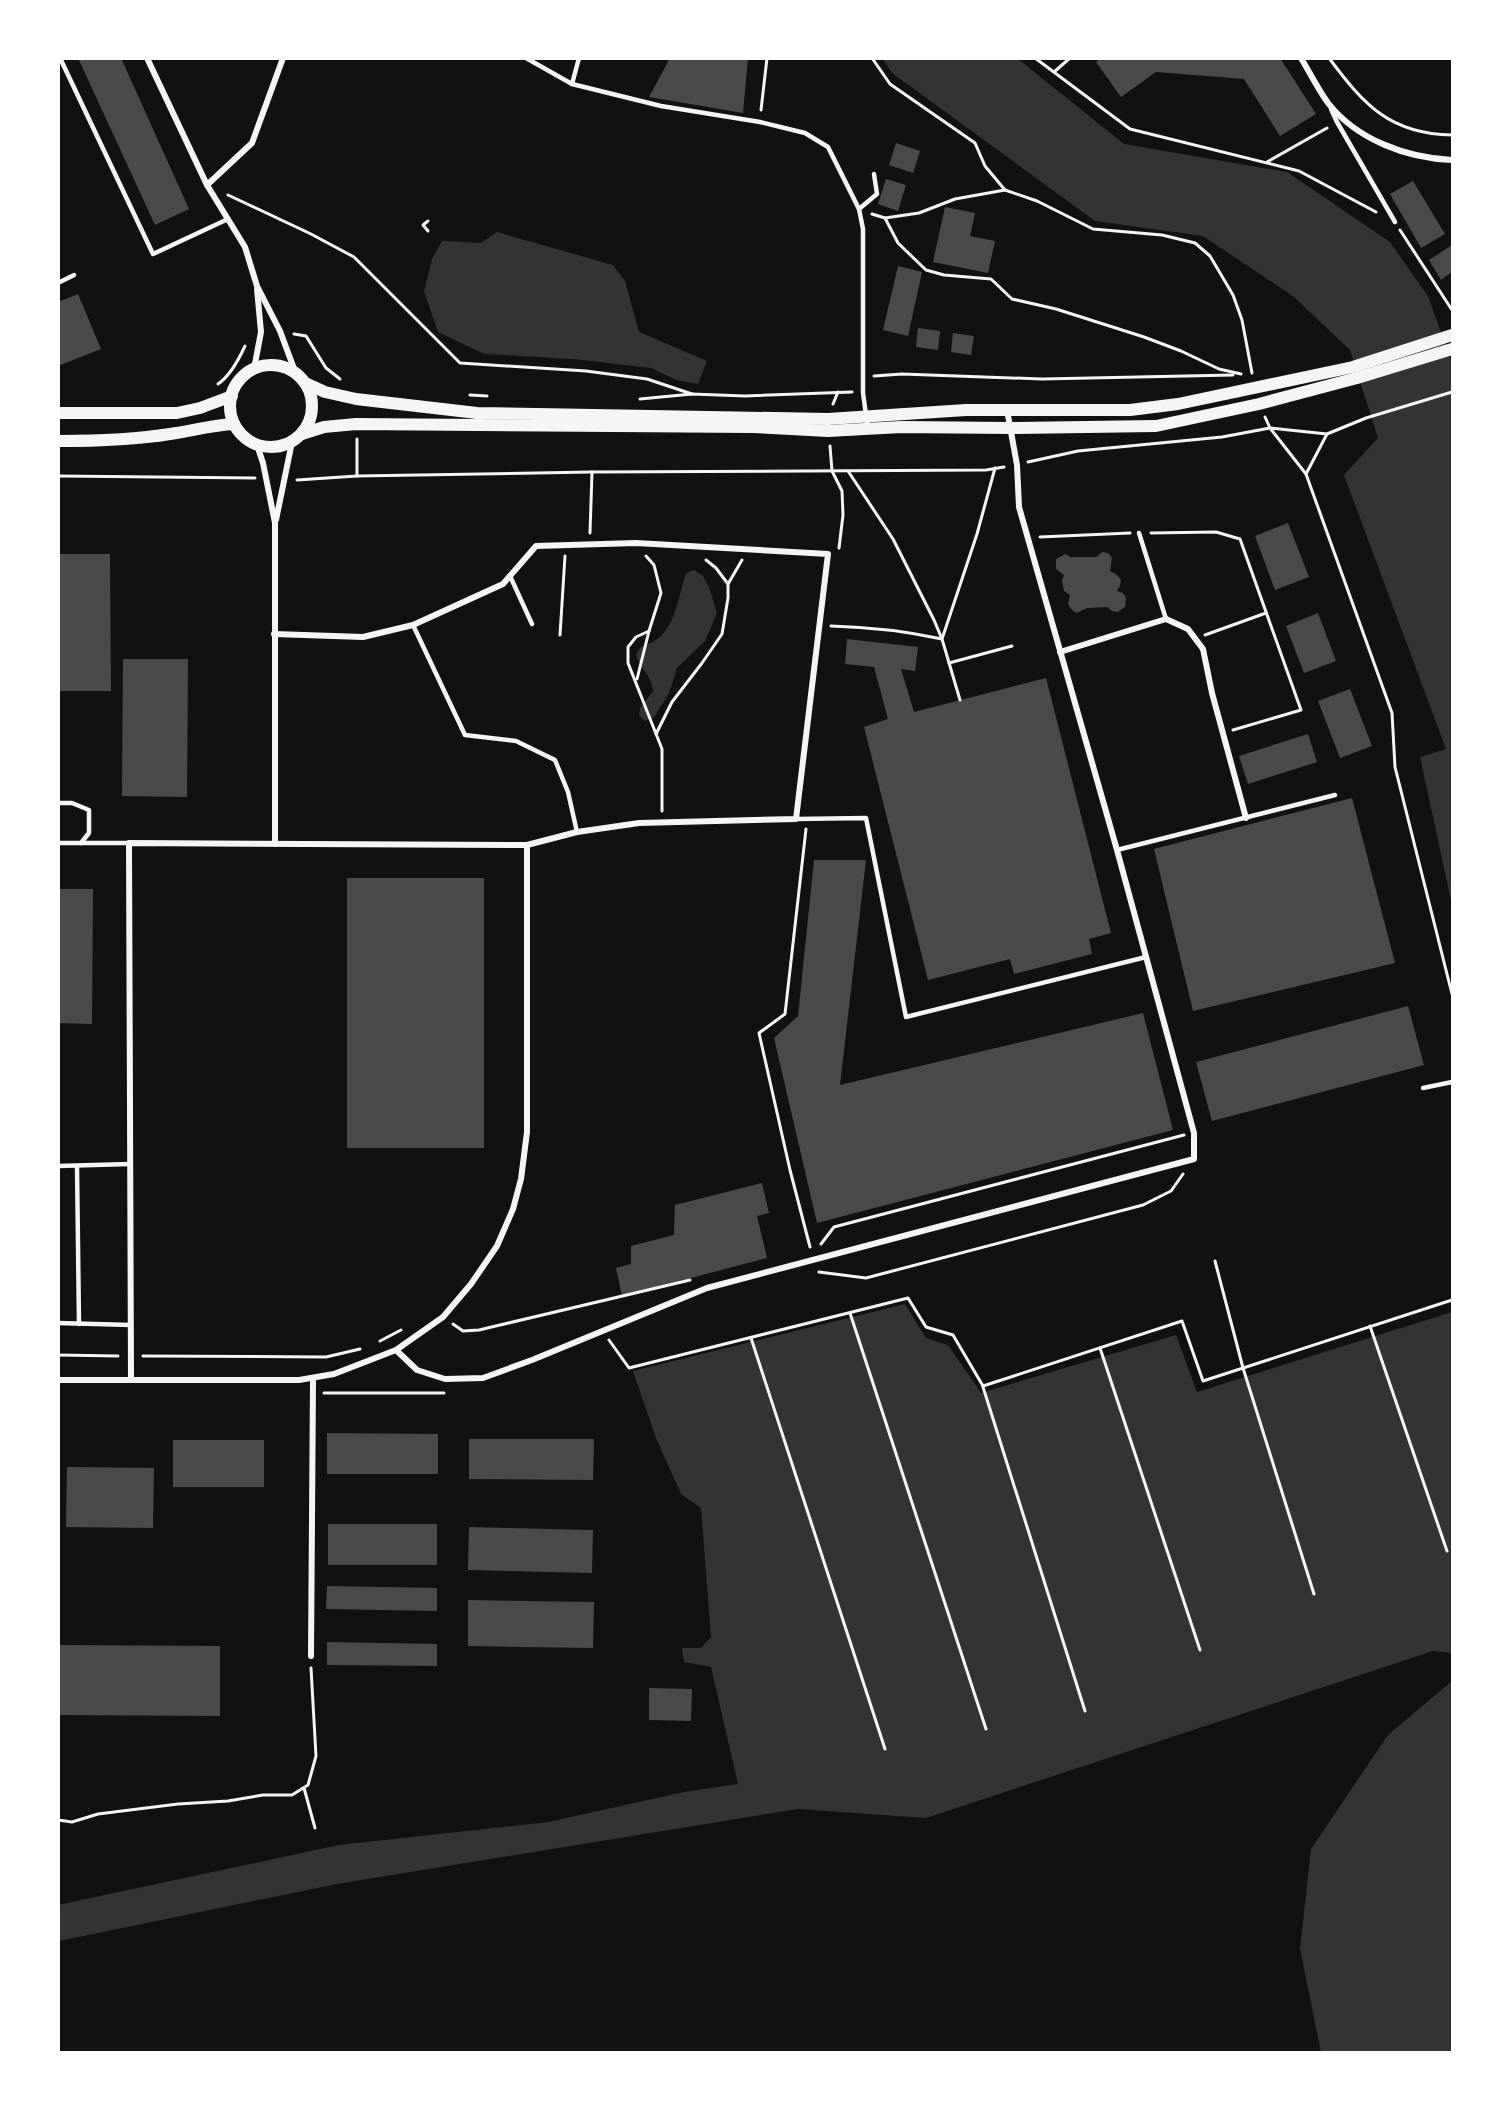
<svg xmlns="http://www.w3.org/2000/svg" width="1511" height="2111" font-family="'PT Sans Narrow',sans-serif">
<style>
.water{fill:#333}
.building{fill:#4a4a4a}
.lines{fill:none;stroke-linecap:round;stroke-linejoin:round}
.path{stroke:#f5f5f5;stroke-width:3}
.service{stroke:#f5f5f5;stroke-width:4.5}
.minor{stroke:#f5f5f5;stroke-width:6}
.secondary{stroke:#f5f5f5;stroke-width:12}
</style>
<rect width="100%" height="100%" fill="#111"/>
<!-- water -->
<g class="water">
<polygon points="883,59 1018,59 1124,144 1287,172 1390,242 1428,296 1452,363 1452,905 1420,757 1446,749 1344,475 1378,438 1350,350 1293,296 1203,236 1095,221 892,73"/>
<polygon points="497,232 613,265 625,281 639,332 707,361 698,384 676,380 651,368 573,359 484,354 438,332 424,291 432,259 442,241 481,243"/>
<path d="M694,570L703,576L709,587L717,613L705,641L677,668L669,693L654,717L645,721L639,716L640,708L653,691C651,673 640,670 636,654L641,647C676,637 676,603 686,573Z"/>
<polygon points="905,1304 926,1338 948,1345 981,1393 1176,1335 1197,1392 1452,1312 1452,1653 1433,1651 926,1818 798,1809 337,1884 59,1941 58,1905 339,1845 548,1822 684,1792 738,1784 711,1667 684,1662 682,1648 701,1648 711,1637 701,1508 681,1494 656,1438 633,1371"/>
<polygon points="1452,1681 1452,2052 1321,2052 1300,1949 1311,1849 1388,1735"/>
</g>
<!-- building -->
<g class="building">
<polygon points="78,58 121,58 189,209 155,225"/>
<polygon points="670,58 748,58 743,113 649,97"/>
<polygon points="1101,58 1280,58 1316,114 1280,136 1244,79 1156,72 1121,97 1096,62"/>
<polygon points="896,143 920,151 913,173 889,165"/>
<polygon points="886,179 906,185 898,211 878,204"/>
<polygon points="1413,181 1445,234 1421,248 1390,194"/>
<polygon points="945,207 975,213 970,236 995,241 988,273 933,262"/>
<polygon points="1452,245 1452,272 1441,280 1429,260"/>
<polygon points="898,266 922,272 908,336 883,330"/>
<polygon points="78,294 101,349 58,366 58,302"/>
<polygon points="918,328 940,331 938,350 916,347"/>
<polygon points="953,333 974,336 971,355 951,352"/>
<polygon points="1288,523 1309,577 1275,590 1255,536"/>
<polygon points="1102,552 1108,553 1112,558 1110,571 1117,575 1121,580 1120,586 1117,591 1123,593 1126,598 1125,607 1118,612 1112,611 1107,607 1087,608 1077,613 1072,610 1068,604 1070,595 1064,591 1062,581 1064,575 1056,569 1056,559 1066,554 1070,557 1096,557"/>
<polygon points="58,554 110,554 111,691 58,691"/>
<polygon points="1318,613 1336,661 1304,673 1286,626"/>
<polygon points="847,639 918,647 915,671 901,669 914,712 1046,678 1111,933 1089,939 1092,954 1014,974 1010,959 928,980 864,727 888,719 874,667 845,664"/>
<polygon points="123,659 188,659 187,797 122,796"/>
<polygon points="1350,689 1372,746 1340,758 1318,701"/>
<polygon points="1308,734 1317,762 1248,784 1239,756"/>
<polygon points="1352,798 1395,963 1193,1011 1154,849"/>
<polygon points="814,860 866,860 840,1085 1143,1013 1173,1130 817,1223 774,1038 798,1016"/>
<rect x="347" y="878" width="137" height="270"/>
<polygon points="58,889 93,889 92,1024 58,1023"/>
<polygon points="1408,1006 1424,1065 1212,1121 1196,1062"/>
<polygon points="762,1183 769,1213 757,1216 767,1258 622,1296 616,1268 631,1264 631,1246 674,1235 675,1205"/>
<polygon points="327,1433 438,1434 438,1474 327,1474"/>
<polygon points="469,1439 594,1439 593,1480 469,1479"/>
<rect x="173" y="1440" width="91" height="47"/>
<polygon points="67,1467 154,1468 153,1528 66,1527"/>
<rect x="328" y="1524" width="109" height="41"/>
<polygon points="469,1527 593,1530 592,1573 468,1570"/>
<polygon points="327,1586 437,1588 437,1611 326,1609"/>
<polygon points="468,1600 594,1602 593,1648 468,1646"/>
<polygon points="327,1642 437,1644 437,1666 327,1665"/>
<polygon points="58,1645 220,1646 220,1716 58,1715"/>
<polygon points="649,1688 692,1689 691,1721 649,1720"/>
</g>
<g class="lines">
<!-- path -->
<g class="path">
<polyline points="872,58 890,84 975,143 985,166 1005,190 1037,201 1093,229 1162,235 1195,243 1210,256 1233,295 1242,320 1252,373"/>
<polyline points="1035,58 1130,129 1299,171 1376,212"/>
<path d="M1329,58C1364,105 1390,134 1452,135"/>
<polyline points="1054,72 1070,58"/>
<polyline points="761,110 767,58"/>
<polyline points="1267,162 1327,128"/>
<polyline points="228,195 311,234 354,257 460,363 586,371 647,379 692,394"/>
<polyline points="872,214 885,218 898,243 926,270 944,275 991,279 1012,299 1056,309 1144,337 1181,351 1219,369 1241,374"/>
<polyline points="885,218 919,213 955,199 1005,190"/>
<polyline points="428,221 423,225 428,231"/>
<polyline points="1400,230 1452,310"/>
<polyline points="294,334 306,336 326,368 340,379"/>
<polyline points="874,376 902,374 1042,379 1233,375"/>
<path d="M218,384C230,376 239,359 245,346"/>
<polyline points="470,395 487,396"/>
<polyline points="640,399 692,394 745,396 852,392"/>
<polyline points="833,404 838,392"/>
<polyline points="1265,417 1270,428 1306,474 1392,713 1395,767 1452,994"/>
<polyline points="357,439 357,476"/>
<polyline points="830,446 832,471 842,491 843,515 839,548"/>
<polyline points="1028,462 1078,451 1222,437 1270,428 1327,434"/>
<polyline points="848,471 893,539 934,620 942,639 960,700"/>
<polyline points="1306,474 1327,434 1366,418 1452,392"/>
<polyline points="58,476 255,478"/>
<polyline points="297,480 357,476 592,472 986,470 1004,467"/>
<polyline points="590,533 592,472"/>
<polyline points="1151,533 1216,532 1240,539 1301,710 1233,730"/>
<polyline points="1040,537 1130,533"/>
<polyline points="646,556 654,565 661,593 649,631 636,637 628,647 628,663 662,749 662,811"/>
<polyline points="728,584 742,560"/>
<path d="M831,626C869,627 905,631 942,639L977,534L995,468"/>
<polyline points="560,635 565,556"/>
<polyline points="1205,635 1266,613"/>
<polyline points="949,663 1012,646"/>
<polyline points="637,679 649,631"/>
<polyline points="656,734 672,702 702,663 722,634 728,598 728,584 716,568 706,560"/>
<polyline points="806,829 785,1014 759,1033 790,1170 810,1247"/>
<polyline points="821,1244 834,1227 1184,1135"/>
<polyline points="1215,1261 1243,1368 1314,1594"/>
<polyline points="819,1272 866,1278 1143,1205 1171,1191 1183,1174"/>
<polyline points="850,1313 986,1729"/>
<polyline points="453,1324 463,1331 479,1330 690,1280"/>
<polyline points="1370,1326 1447,1551"/>
<polyline points="751,1338 885,1749"/>
<polyline points="609,1340 629,1368 908,1298 926,1327 953,1335 983,1386 1182,1321 1203,1381 1452,1300"/>
<polyline points="380,1341 401,1330"/>
<polyline points="1100,1348 1200,1650"/>
<polyline points="58,1355 118,1356"/>
<polyline points="143,1356 326,1357 360,1349"/>
<polyline points="983,1387 1085,1711"/>
<polyline points="324,1393 444,1393"/>
<polyline points="304,1788 315,1828"/>
<polyline points="58,1820 72,1822 98,1814 178,1804 228,1801 263,1795 292,1795 308,1785 316,1756 311,1668"/>
</g>
<!-- service -->
<g class="service">
<polyline points="60,58 153,254 228,219"/>
<polyline points="526,58 572,84 661,106 760,122 805,133 828,147 859,209 863,229 863,393 868,429"/>
<polyline points="572,84 579,58"/>
<polyline points="1331,109 1337,122 1395,222"/>
<polyline points="859,209 877,194 874,174"/>
<polyline points="58,283 74,275"/>
<polyline points="1139,533 1166,619"/>
<polyline points="510,576 532,624"/>
<polyline points="413,625 465,735 516,741 555,760 568,792 577,832"/>
<polyline points="58,803 72,803 89,810 89,833 81,843 58,843"/>
<polyline points="796,819 866,818 906,1017 1146,957"/>
<polyline points="81,843 129,843"/>
<polyline points="1117,850 1335,795"/>
<polyline points="1423,1088 1452,1082"/>
<polyline points="58,1166 130,1164"/>
<polyline points="77,1166 79,1324"/>
<polyline points="58,1323 131,1325"/>
</g>
<!-- minor -->
<g class="minor">
<polyline points="147,58 207,185 245,247 257,286 280,331 296,374"/>
<path d="M1301,58C1310,73 1318,89 1328,103C1357,140 1407,158 1452,160"/>
<polyline points="207,185 252,143 283,58"/>
<polyline points="254,369 261,332 257,289"/>
<polyline points="257,445 263,463 275,523 275,844"/>
<polyline points="276,520 292,442"/>
<polyline points="1060,652 1166,619 1188,629 1203,649 1212,693 1246,818"/>
<polyline points="396,1350 443,1317 471,1284 497,1246 513,1209 521,1179 527,1132 527,845"/>
<polyline points="131,1379 129,843 527,845 577,832 639,823 796,819 828,554 636,543 536,546 503,584 413,625 363,637 274,634"/>
<polyline points="58,1380 299,1380 334,1374 396,1350 417,1370 445,1379 483,1378 532,1360 707,1288 1194,1159 1194,1133 1117,850 1019,507 1017,465 1007,410"/>
<polyline points="311,1656 313,1379"/>
</g>
<!-- secondary -->
<g class="secondary">
<circle cx="271" cy="406" r="41"/>
<polyline points="305,383 325,392 356,399 477,413 828,419 966,410 1130,410 1178,404 1353,367 1452,335"/>
<polyline points="58,413 177,413 200,408 232,396"/>
<polyline points="302,434 324,427 356,424 754,427 828,431 901,427 1010,428 1156,426 1259,404 1357,378 1452,349"/>
<path d="M58,441C96,441 133,440 170,434C192,431 212,425 234,424"/>
</g>
</g>
<!-- border -->
<rect width="1511" height="2111" fill="none" stroke="#ffffff" stroke-width="120"/>
</svg>
